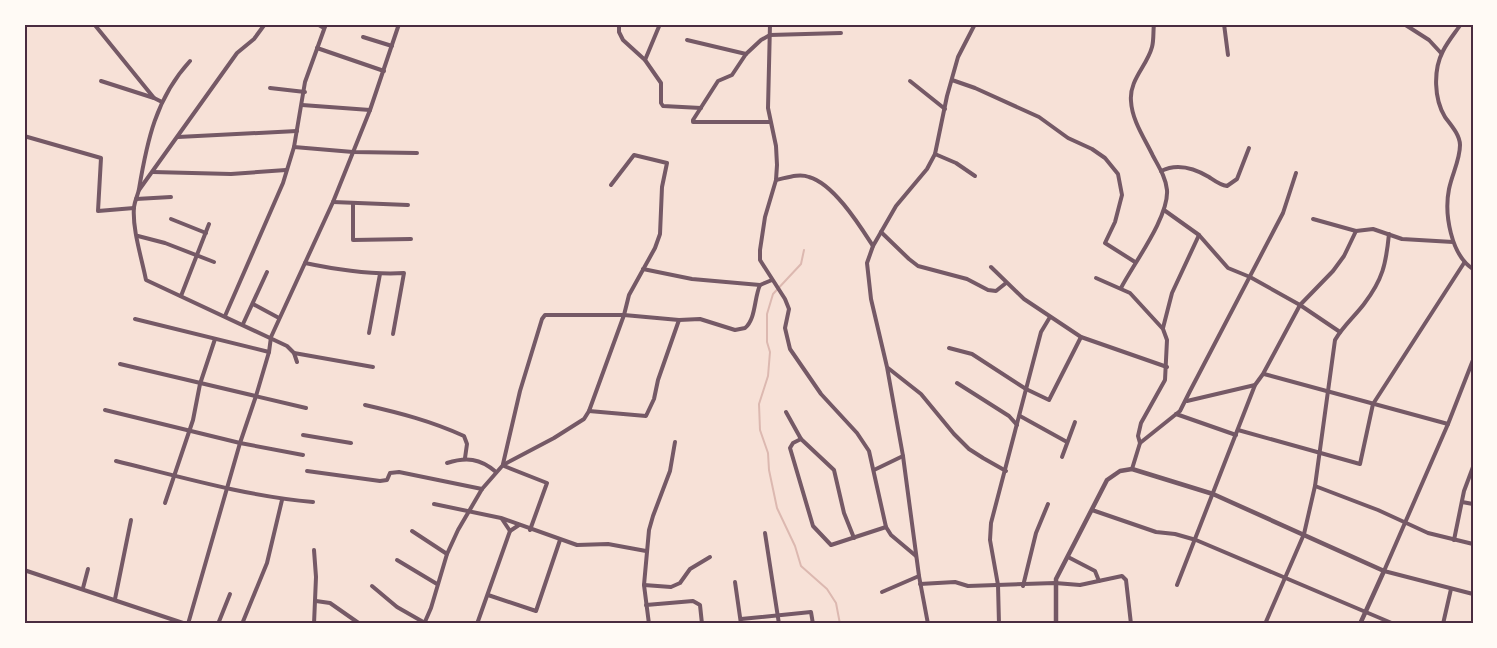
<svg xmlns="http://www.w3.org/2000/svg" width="1497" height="648" font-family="Quicksand,sans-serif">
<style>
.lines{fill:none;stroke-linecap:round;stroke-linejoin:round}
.stream{stroke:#dcb8b0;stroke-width:2}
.minor{stroke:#755966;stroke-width:4}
.tertiary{stroke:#755966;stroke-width:4.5}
.neatline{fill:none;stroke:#4a2c40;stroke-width:2}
</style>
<rect width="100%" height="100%" fill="#f7e1d7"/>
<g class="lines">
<!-- stream -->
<polyline class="stream" points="804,250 801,264 773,294 767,314 767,342 770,352 768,376 759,404 760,430 768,453 769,470 777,508 795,546 801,566 827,589 836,603 840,624"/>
<!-- minor -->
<g class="minor">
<polyline points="94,24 154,98 162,102"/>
<polyline points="317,24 324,28"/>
<polyline points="619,24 619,32 623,40 645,60 661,83 661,103 663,106 701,108"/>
<polyline points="770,24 768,108 776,146 777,165 776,180 765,217 760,250 760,260 785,299 789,309 785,328 790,349 821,394 857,433 869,451 886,527 891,535 916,556"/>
<polyline points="1224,24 1228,55"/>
<polyline points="1404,24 1429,40 1441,53"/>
<path d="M1461,24C1455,33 1448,41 1443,51C1433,70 1434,99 1445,117C1451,125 1460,135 1460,145C1460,160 1452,174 1449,189C1444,214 1451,255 1473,269"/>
<polyline points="363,37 392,46"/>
<polyline points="687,40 746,54"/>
<polyline points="317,48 384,71"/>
<polyline points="645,60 660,24"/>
<path d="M190,61C156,98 147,141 139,189C138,195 135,200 134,207C132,229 142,259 146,280L287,346L294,353L297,362"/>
<polyline points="952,80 975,88 1039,117 1068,138 1092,149 1105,158 1118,174 1122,195 1115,222 1105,243 1135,262"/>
<polyline points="101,81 154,98"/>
<polyline points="910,81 945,109"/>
<polyline points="270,88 305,92"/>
<polyline points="302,105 370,110"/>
<polyline points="770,122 693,122 693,120 718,81 732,75 746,54 761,40 770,35 841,33"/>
<polyline points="24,136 101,158 98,211 134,208"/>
<polyline points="178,137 297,131"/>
<polyline points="294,147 353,152 417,153"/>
<polyline points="935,154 956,163 975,176"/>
<path d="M1161,171C1177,163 1194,168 1209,177C1215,181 1220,185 1227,186L1237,179L1249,148"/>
<polyline points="153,172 231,174 286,170"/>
<path d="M776,180C786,178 799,173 809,177C834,184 860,226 873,246"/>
<polyline points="139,190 237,53 254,39 265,24"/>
<polyline points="136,199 171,197"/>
<polyline points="333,202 408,205"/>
<polyline points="353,204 353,240 411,239"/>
<polyline points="1164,210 1199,235 1228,268 1250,277 1300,305 1340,332"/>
<polyline points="171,219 206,233"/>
<polyline points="1313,219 1356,231 1373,229 1402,239 1453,242"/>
<polyline points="881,232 909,259 918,266 967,279 988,290 996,291 1006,283"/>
<polyline points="138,236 165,243 214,262"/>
<path d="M305,263C338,270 370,275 404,273L393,334"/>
<polyline points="991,267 1024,299 1081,337 1167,367"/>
<polyline points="643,269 692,279 760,285"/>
<polyline points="1096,278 1130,293 1163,329 1167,340 1165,380 1141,423 1138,436 1140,443"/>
<path d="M1121,288C1134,263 1169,217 1167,190C1166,178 1159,167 1153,156C1145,139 1132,121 1131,101C1129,80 1147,66 1152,47C1154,40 1153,31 1154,24"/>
<polyline points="181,296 209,224"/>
<polyline points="253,304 279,318"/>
<polyline points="225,316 283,183 294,147 305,82 326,24"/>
<polyline points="135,319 269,352"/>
<polyline points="243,324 267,272"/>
<polyline points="1163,328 1172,293 1199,235"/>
<polyline points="369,333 380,274"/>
<polyline points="949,348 972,354 1026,389 1049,400 1081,337"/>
<polyline points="294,353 373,367"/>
<polyline points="1473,360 1448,424 1384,571 1473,594"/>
<polyline points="120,364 306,408"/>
<polyline points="888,368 921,394 954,434 969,449 983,458 1006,471"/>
<polyline points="1264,374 1448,424"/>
<polyline points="957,383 1009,416 1017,425"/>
<polyline points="1187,401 1255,385"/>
<path d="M365,405C400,413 431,421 464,436L467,444L465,458"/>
<polyline points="105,410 240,443 303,455"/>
<polyline points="589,411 646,416 654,399 658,380 679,320"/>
<polyline points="786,412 801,439 834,470 844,513 854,538"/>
<polyline points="1176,414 1236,435"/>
<polyline points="1020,416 1067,442"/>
<polyline points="1238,430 1360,464 1373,404 1464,263"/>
<polyline points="303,435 351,443"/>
<polyline points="801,439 793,443 790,448 813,526 831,545 886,527"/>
<polyline points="1062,457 1075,422"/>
<path d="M116,461C181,477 246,496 313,502"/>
<path d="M447,463C466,457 480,458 496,472"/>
<path d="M503,464L520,391L542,319L545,315H624L679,320L700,319L735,330L745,328C756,319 754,298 760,285L772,280"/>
<polyline points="504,466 547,483 530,530"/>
<polyline points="1132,469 1140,443 1180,411 1190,391 1283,213 1296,173"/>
<polyline points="874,470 903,456"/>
<polyline points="307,471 380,481 387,480 390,473 399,472 482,489"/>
<polyline points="1315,486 1378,510 1428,533 1473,544"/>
<polyline points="1462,502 1473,504"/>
<polyline points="165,503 193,420 200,384 215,339"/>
<polyline points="434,504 501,518 577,545 608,544 646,551"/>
<polyline points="1092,510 1156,532 1175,534 1196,540 1394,624"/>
<polyline points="502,519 510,531"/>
<polyline points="412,531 447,554"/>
<polyline points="765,533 779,624"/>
<polyline points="1454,540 1464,491 1473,467"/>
<polyline points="314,550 316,577 314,624"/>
<polyline points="1068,557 1095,571 1099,581"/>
<polyline points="397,560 437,584"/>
<polyline points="24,570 186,624"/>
<polyline points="735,582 741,624"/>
<polyline points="920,584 955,582 968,586 1055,583 1080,585 1122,576 1126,580 1131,624"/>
<polyline points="644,585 671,587 680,583 690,569 710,557"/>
<polyline points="1177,585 1255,385 1263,374 1300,305 1333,271 1344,256 1356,231"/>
<polyline points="372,586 397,607 425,623"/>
<polyline points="1023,586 1036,533 1048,504"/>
<polyline points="83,588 88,569"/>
<polyline points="882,592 919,576"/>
<polyline points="488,595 536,611 560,540"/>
<polyline points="115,599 131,520"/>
<polyline points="316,601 330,603 360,624"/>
<polyline points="646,605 693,601 700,605 702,624"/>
<polyline points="741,619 811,612 813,624"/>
<polyline points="188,624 240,443 256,396 269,352 271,337 333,202 370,110 399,24"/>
<polyline points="218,624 230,594"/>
<polyline points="242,624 267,563 282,500"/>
<polyline points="424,624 431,608 447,554 458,530 482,489 503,465 554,438 584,419 589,411 624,315 629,295 655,248 660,234 662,187 667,163 634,155 611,185"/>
<polyline points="477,624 510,531 519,525"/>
<polyline points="649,624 644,585 649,530 653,516 670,471 675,442"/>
<polyline points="928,624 919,576 903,456 887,367 871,299 867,263 873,246 896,206 927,169 935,154 947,96 958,57 975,24"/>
<polyline points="999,624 998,585 990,540 991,523 1036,351 1041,332 1050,317"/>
<path d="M1265,624L1304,534L1315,486L1335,340C1343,326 1355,316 1364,304C1383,279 1386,264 1389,234"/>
<polyline points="1443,624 1451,589"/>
</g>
<!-- tertiary -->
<polyline class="tertiary" points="1056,624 1056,579 1107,480 1120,471 1132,469 1213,494 1384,571 1360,624"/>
</g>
<!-- border -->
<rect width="1497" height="648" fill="none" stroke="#fffaf5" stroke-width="51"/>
<rect x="26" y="26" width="1446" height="596" class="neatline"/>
</svg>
